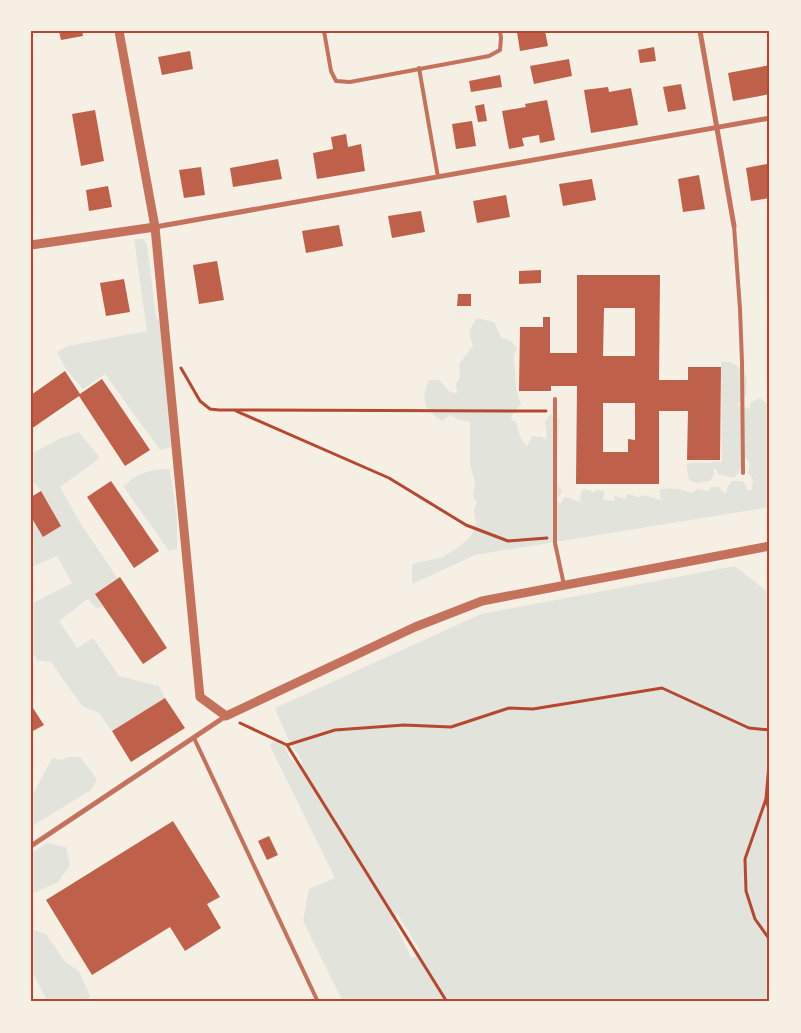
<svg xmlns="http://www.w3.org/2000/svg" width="801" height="1033" font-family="'Libre Baskerville',serif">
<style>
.green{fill:#e2e4dc;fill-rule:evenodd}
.building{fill:#bf614a;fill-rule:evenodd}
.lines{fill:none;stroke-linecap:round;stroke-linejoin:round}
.path{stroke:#b5482f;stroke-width:3}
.service{stroke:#c5725c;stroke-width:4}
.minor{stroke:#c5725c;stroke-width:5}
.tertiary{stroke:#c5725c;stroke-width:9}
.neatline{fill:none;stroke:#b5482f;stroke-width:2}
</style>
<rect width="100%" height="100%" fill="#f6efe4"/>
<!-- green -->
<g class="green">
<polygon points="134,239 144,239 147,245 156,316 161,325 171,447 160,450 105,374 83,389 66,369 57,352 68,346 147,331"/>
<path d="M477,318L494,322L501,337L512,342L517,348L514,356L516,389L521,404L511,416L512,420L517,423C517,430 521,441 527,446L532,436L542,437L547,440L545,421L551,413L559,419L557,469L558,485L562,491L557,499L560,504L565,497C571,498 576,502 582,502L580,499L582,490H590L593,493L596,490L604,491L603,500L614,501L615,496L625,499L627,494L639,497L644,495L660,500L663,499L660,497V489C672,488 680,488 691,493L697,489L708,491L711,487H718L726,494L727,488L732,481H743L748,491L752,489L753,479L748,473L750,464L746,458C742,464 740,473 734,478L718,474L716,469H714V474L710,481L696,483L689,480L687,469V464L691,463L722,462L721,362C734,360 740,368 747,377L746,395L737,405L750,409V403L760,398L770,406V507L475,555L412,584V564L443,557L460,546L471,536L476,524L474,509L477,502L473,496L475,483L470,464V422L457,419L450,415L442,421C424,410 420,400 429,380H439L450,392L457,393L456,384L460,377L459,364L473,346L469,331Z"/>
<polygon points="79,432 100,458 60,487 79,521 118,579 95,594 105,607 96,608 88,599 59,621 77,648 93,638 119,676 159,686 165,698 112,731 99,713 82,706 51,662 37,660 31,650 31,604 72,583 57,556 31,567 31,497 41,491 31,479 31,454 61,438"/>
<path d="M170,469L177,518V549L169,551L123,486C141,472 147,470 170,469Z"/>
<path d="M735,566L770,594V1002H343L303,921L309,889L335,878L270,746L273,741L282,740C288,751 287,763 302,764V761L287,737L275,708L481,614ZM397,913L420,950L412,959L394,922Z"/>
<polygon points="68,757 80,757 97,779 91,790 31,827 31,798 52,758 61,760"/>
<polygon points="47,843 66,847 70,865 58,882 31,894 31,853"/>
<polygon points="31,929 46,934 65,962 79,971 90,996 85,1002 48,1002 31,970"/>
</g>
<!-- building -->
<g class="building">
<polygon points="59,31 82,31 83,36 61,40"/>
<polygon points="521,31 545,31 548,46 520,51 517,32"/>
<polygon points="654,47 656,61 640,63 638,50"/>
<polygon points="190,51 193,69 162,75 158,57"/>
<polygon points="569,59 572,76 534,84 530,66"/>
<polygon points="770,65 770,94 733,101 728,73"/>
<polygon points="500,75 502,87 471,92 469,81"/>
<polygon points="681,84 686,109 668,112 663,87"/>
<polygon points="608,87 609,92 631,88 638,125 591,133 584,90"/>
<polygon points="547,100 555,140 540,143 539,135 522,138 524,146 509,149 502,111 526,107 525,104"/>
<polygon points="484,104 487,121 478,122 475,106"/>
<polygon points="95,110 104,161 81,166 72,114"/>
<polygon points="472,121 476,146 456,149 452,124"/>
<polygon points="346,134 348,147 361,144 365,171 317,179 313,153 333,149 331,137"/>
<polygon points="278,159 282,179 233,187 230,168"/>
<polygon points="767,164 770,179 770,198 751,201 746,168"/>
<polygon points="201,167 205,195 184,198 179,170"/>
<polygon points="699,175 705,209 683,212 678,179"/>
<polygon points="592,179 596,200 563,206 559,184"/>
<polygon points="108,186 112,207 89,211 86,190"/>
<polygon points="506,195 510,217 477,223 473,201"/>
<polygon points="421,211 425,232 392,238 388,216"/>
<polygon points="339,225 343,246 306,253 302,231"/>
<polygon points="217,261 224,300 199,304 193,265"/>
<polygon points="541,270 541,283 519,284 519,271"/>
<path d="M577,275H660L659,380H688V367H721L720,460H687L688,411H659V484H576L577,386H551V391H519L520,327H543V317H550V353H577ZM604,308H635V356H603ZM603,403H635V440L628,439V452H603Z"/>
<polygon points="124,279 130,312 106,316 100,283"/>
<polygon points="458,294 471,294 471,306 457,306"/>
<polygon points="65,371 80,394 102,379 150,450 125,466 79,396 31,429 31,395"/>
<polygon points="111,481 159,551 134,568 87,497"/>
<polygon points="41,491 61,526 43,537 33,520 31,521 31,497"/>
<polygon points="120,577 167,648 143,664 95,594"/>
<polygon points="165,698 185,728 131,762 112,731"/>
<polygon points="31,705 44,725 31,732"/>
<polygon points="173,821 220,897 207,904 221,928 185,951 170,927 92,975 46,900"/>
<polygon points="269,836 278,855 267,860 258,841"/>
</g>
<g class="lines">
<!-- path -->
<g class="path">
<polyline points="181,368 200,401 210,409 219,410 546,411"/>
<polyline points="236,411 389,478 466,525 508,541 547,538"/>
<polyline points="240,723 287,745 447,1002"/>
<polyline points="287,745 335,730 404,725 451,727 509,708 533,709 662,688 749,728 770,730"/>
<polyline points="770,753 766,799 770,813"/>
<polyline points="766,799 745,859 746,891 755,919 770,940"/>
</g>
<!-- service -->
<g class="service">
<polyline points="324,31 331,71 336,81 350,82 489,56 500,50 501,38 500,31"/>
<polyline points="419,68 438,177"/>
<polyline points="734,226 740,309 742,362 743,473"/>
<polyline points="555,399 555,543 564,585"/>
<polyline points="194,738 318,1002"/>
</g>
<!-- minor -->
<g class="minor">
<polyline points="700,31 734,226"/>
<polyline points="155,227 770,118"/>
<polyline points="31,846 226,716"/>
</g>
<!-- tertiary -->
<g class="tertiary">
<polyline points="119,31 155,227 200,697 226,716 415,627 482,601 770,546"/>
<polyline points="31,245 155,227"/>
</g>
</g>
<!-- border -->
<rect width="801" height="1033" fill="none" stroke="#f6efe4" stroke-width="65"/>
<rect x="32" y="32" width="736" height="968" class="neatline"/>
</svg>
